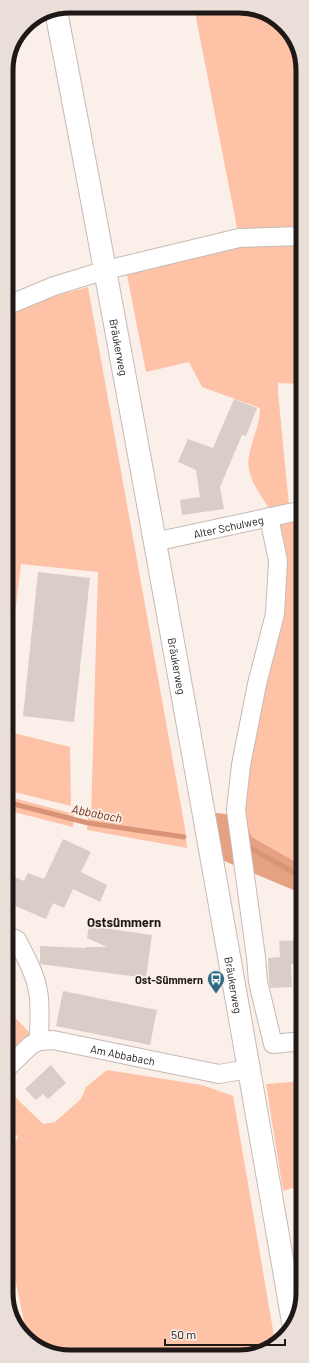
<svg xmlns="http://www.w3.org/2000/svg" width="309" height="1363" font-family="Barlow,sans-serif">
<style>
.green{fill:#fec2a7}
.forest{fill:#e6a182}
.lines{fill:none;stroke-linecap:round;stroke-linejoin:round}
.stream{stroke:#d89475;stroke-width:5}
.building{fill:#d9cdc8}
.minor-casing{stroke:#c7bab5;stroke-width:20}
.major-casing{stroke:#c7bab5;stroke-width:24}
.minor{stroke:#fff;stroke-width:18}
.major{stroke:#fff;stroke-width:22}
.labels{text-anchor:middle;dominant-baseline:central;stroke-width:3.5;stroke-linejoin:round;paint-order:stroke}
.street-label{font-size:11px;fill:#1e1917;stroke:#fbefe9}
.poi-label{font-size:11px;font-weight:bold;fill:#1e1917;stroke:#fbefe9;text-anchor:end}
.water-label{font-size:12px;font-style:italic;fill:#6a2c0a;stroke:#fbefe9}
.quarter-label{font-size:13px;font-weight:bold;fill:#1e1917;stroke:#fbefe9}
.rim{fill:none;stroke:#1e1917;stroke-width:5}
</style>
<rect width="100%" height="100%" fill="#fbefe9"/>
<!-- green -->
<g class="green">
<polygon points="194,7 256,8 287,28 302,61 302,236 239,238"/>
<path d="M256,244L302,245L303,384L278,383V393L289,505L270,510C260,494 245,475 249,456C252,439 260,425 260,408L202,387L189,362L146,372L127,275V272L210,253Z"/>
<polygon points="88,287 185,828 187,848 87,830 88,818 91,819 98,572 21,564 6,690 6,312 21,305"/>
<polygon points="303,517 303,866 252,837 242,816 263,682 276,520"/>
<polygon points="6,731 70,747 71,806 6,790"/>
<polygon points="6,796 74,814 73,827 6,810"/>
<polygon points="6,1008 31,1034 6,1054"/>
<polygon points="107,1070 202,1085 233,1096 275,1342 248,1356 57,1356 28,1340 11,1260 7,1259 7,1162 18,1136 7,1130 7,1089 43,1124 55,1122 81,1099 86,1087"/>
<polygon points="303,1081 303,1185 283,1191 266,1084"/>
</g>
<!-- forest -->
<polygon class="forest" points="208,812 242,816 252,837 303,866 303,894 217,858"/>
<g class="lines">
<!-- stream -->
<g class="stream">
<polyline points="6,802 88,823 184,837"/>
<polyline points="246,845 303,878"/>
</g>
</g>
<!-- building -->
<g class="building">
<polygon points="234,399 257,408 246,436 242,435 220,487 224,509 182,515 180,500 200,497 196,470 178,462 188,439 213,448"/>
<polygon points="38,572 90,578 74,722 23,716"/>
<polygon points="63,839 91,852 81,872 107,885 100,902 73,889 64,908 53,903 46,919 6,902 6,873 24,881 28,873 44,879"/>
<polygon points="89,926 152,935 146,978 40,964 40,946 86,948 86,947 107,947 87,938"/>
<polygon points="303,940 303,963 291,964 292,987 270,988 269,982 268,958 280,957 279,941"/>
<polygon points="63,991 157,1010 150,1045 56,1026"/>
<polygon points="51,1065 66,1083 48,1099 43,1094 36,1100 25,1089"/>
</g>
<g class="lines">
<!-- minor casing -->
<g class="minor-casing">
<g id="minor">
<polyline points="6,306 54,286 106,270 239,238 302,236"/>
<polyline points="269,517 278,561 275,614 257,684 241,765 236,810 256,957 258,982 273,1044 303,1041"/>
<path id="s1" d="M154,542L294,512L303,513"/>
<path d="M8,936L17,940C25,956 35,973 38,991C41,1007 39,1025 39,1041"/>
<path id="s2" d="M6,1069L31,1045L39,1041L53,1040L219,1074L249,1069"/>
</g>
</g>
<!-- major casing -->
<g class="major-casing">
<g id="major">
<path id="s3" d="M56,11C140,447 217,884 293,1322"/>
</g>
</g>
<!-- minor -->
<use href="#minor" class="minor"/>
<!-- major -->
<use href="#major" class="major"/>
</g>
<!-- icons -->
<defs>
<g id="bus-pin" transform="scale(0.9)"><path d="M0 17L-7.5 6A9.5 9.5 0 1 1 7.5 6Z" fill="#2d6a81" stroke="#fbefe9"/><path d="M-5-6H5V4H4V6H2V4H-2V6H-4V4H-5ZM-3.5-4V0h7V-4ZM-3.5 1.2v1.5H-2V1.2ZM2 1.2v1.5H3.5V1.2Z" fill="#fff"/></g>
</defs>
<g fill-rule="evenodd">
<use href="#bus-pin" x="216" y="979"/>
</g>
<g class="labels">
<!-- street labels -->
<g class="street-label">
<text stroke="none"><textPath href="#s3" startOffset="342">Bräukerweg</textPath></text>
<text stroke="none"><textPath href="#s1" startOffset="76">Alter Schulweg</textPath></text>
<text stroke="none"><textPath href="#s3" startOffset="666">Bräukerweg</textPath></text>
<text stroke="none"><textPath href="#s3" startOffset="990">Bräukerweg</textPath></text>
<text stroke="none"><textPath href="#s2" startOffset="129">Am Abbabach</textPath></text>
</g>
<!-- poi labels -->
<g class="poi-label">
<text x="203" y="979">Ost-Sümmern</text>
</g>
<!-- water labels -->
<g class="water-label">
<text transform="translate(97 813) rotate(11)">Abbabach</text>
</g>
<!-- quarter labels -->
<g class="quarter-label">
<text x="124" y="922">Ostsümmern</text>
</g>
</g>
<!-- crop -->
<path d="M0 0H309V1363H0ZM70 13H239A57 57 0 0 1 296 70V1293A57 57 0 0 1 239 1350H70A57 57 0 0 1 13 1293V70A57 57 0 0 1 70 13Z" fill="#e9ded8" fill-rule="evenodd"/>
<path class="rim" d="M70 13H239A57 57 0 0 1 296 70V1293A57 57 0 0 1 239 1350H70A57 57 0 0 1 13 1293V70A57 57 0 0 1 70 13Z"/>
<!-- scale -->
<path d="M165 1339v6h120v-6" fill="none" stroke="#1e1917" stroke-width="2"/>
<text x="171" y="1339" font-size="12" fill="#1e1917" stroke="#fbefe9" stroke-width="3" paint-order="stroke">50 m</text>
</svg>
